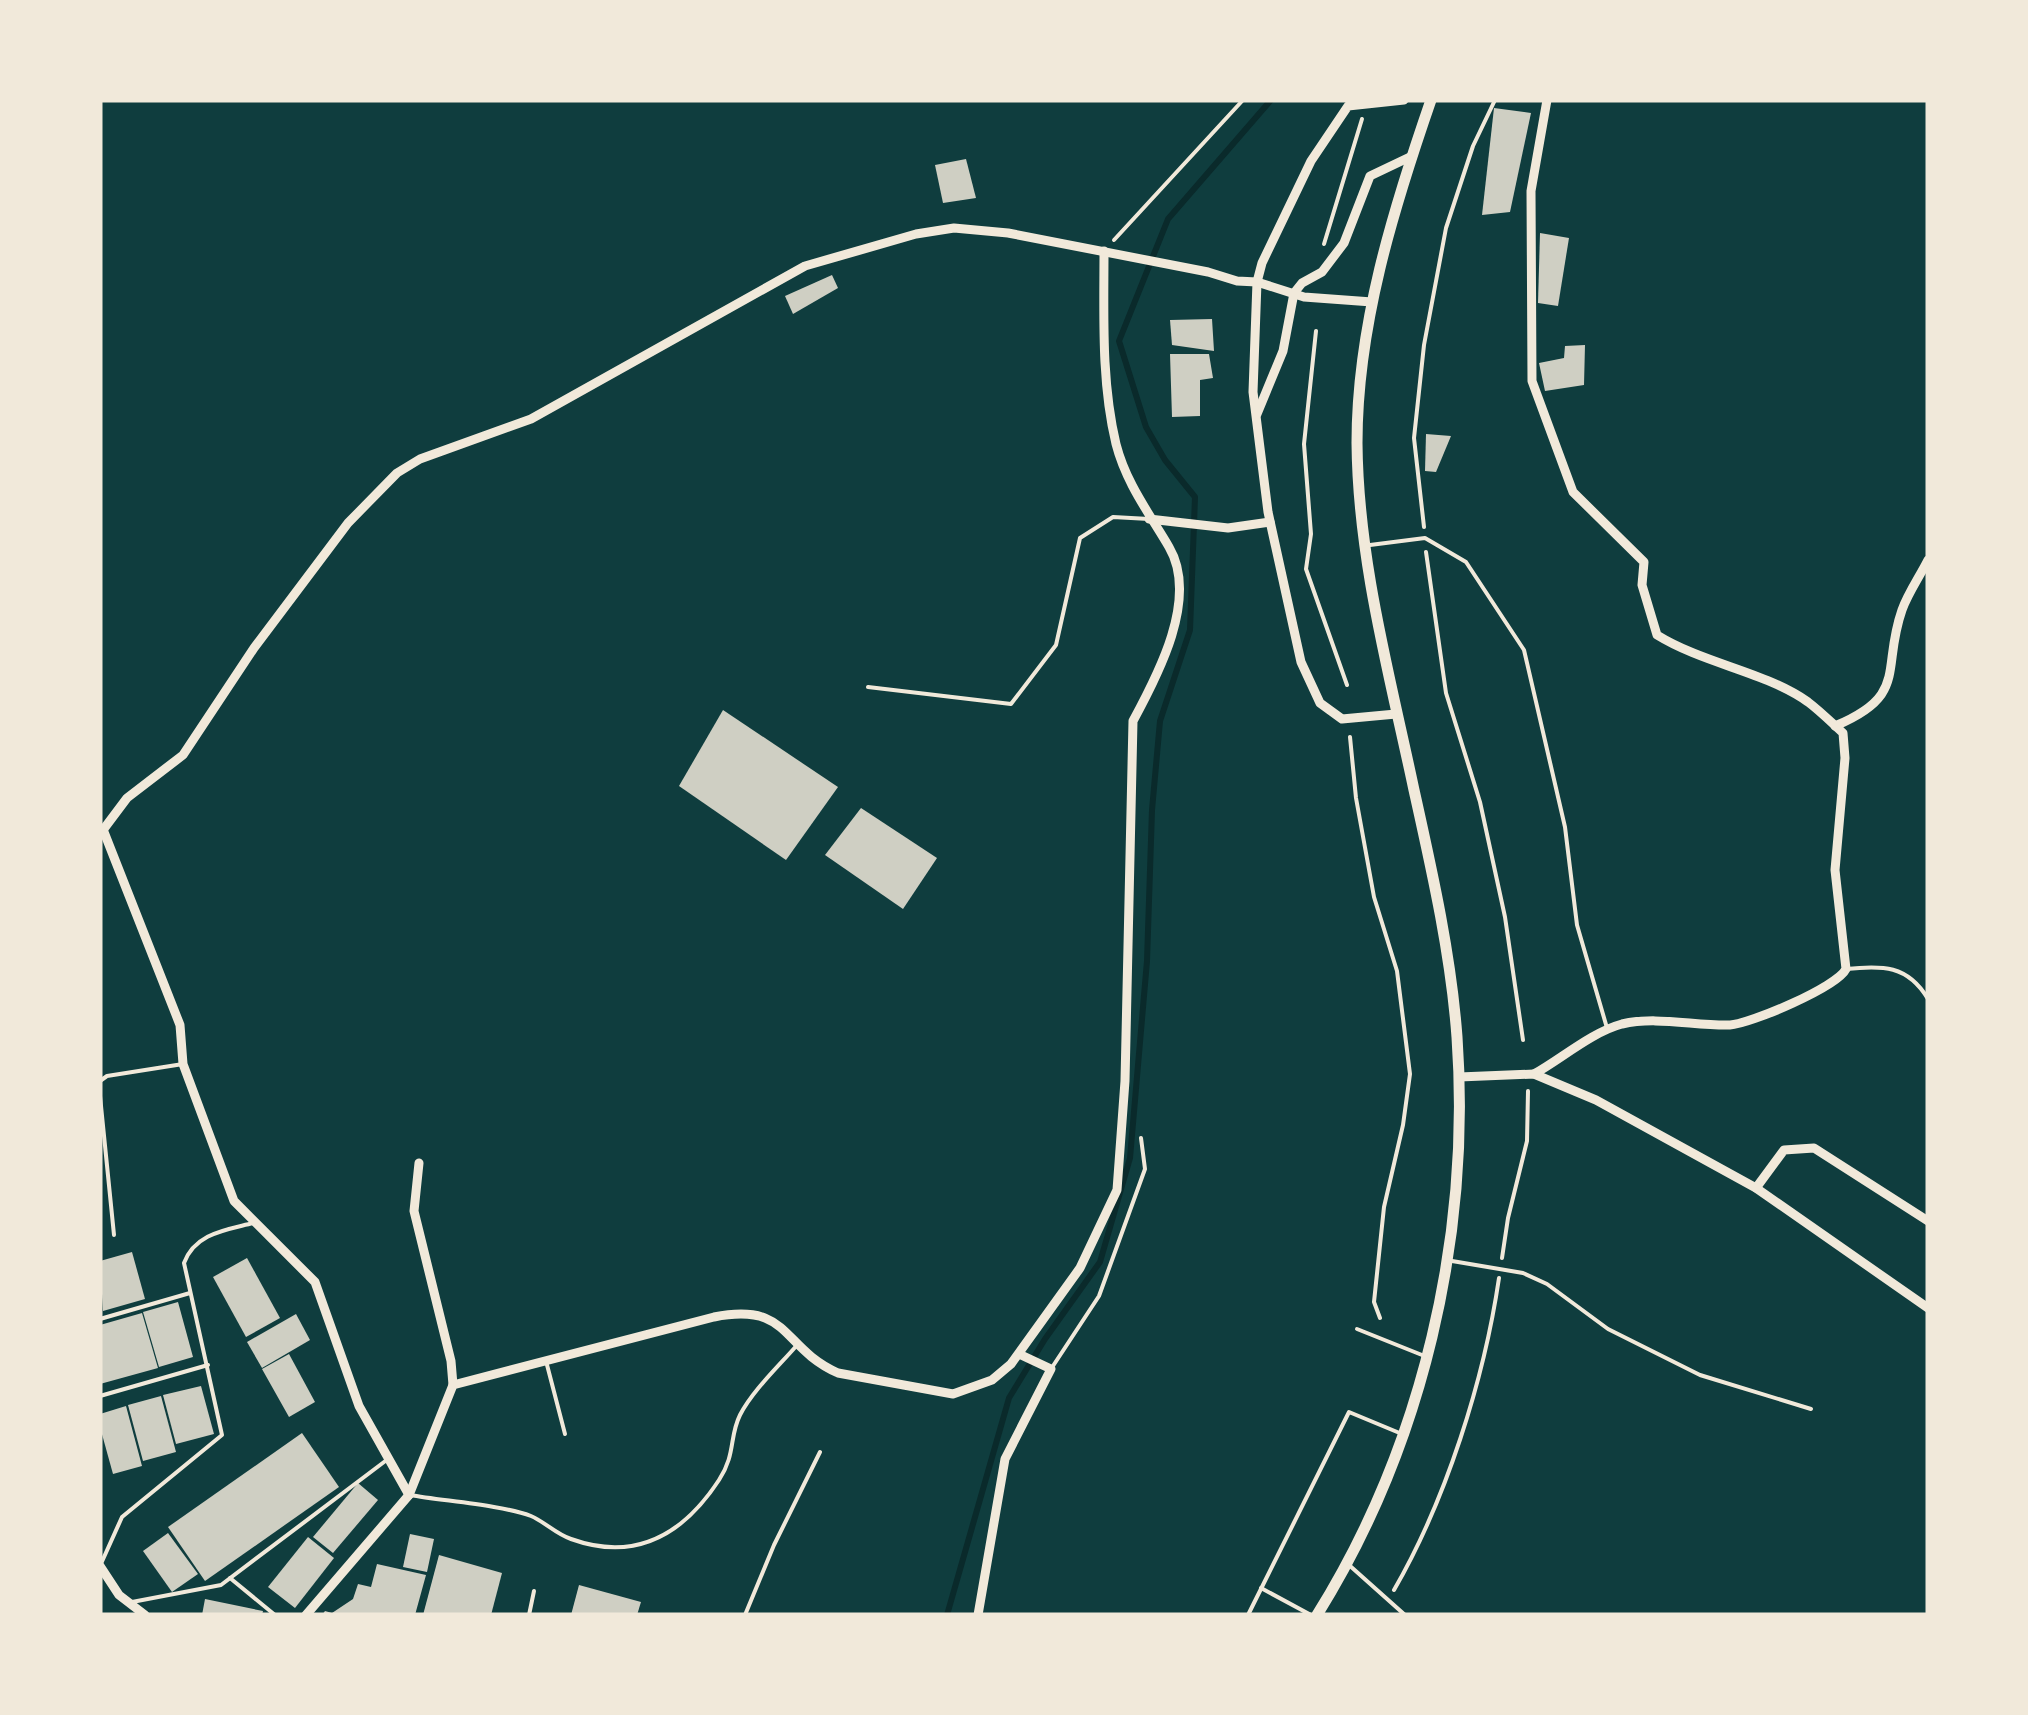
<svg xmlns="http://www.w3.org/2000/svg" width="2028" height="1715" font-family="'Fira Sans Condensed',sans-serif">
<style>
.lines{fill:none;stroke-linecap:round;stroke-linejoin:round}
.stream{stroke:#0a2a2b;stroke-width:6}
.building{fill:#cfcfc3}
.path{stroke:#f1e9da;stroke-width:4}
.service{stroke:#f1e9da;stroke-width:4}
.minor{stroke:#f1e9da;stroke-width:9}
.secondary{stroke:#f1e9da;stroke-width:11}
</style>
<rect width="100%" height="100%" fill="#0f3d3e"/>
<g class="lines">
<!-- stream -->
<polyline class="stream" points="947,1615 1009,1398 1045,1339 1100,1262 1130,1158 1147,961 1152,810 1160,721 1190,630 1195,497 1165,460 1146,427 1119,341 1168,219 1271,100"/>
</g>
<!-- building -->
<g class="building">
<polygon points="1494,108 1531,113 1510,212 1482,215"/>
<polygon points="966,159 976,198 943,203 935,165"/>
<polygon points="1540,233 1569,238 1558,306 1538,303"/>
<polygon points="832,275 838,288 793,314 785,296"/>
<polygon points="1212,319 1214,351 1172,345 1170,320"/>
<polygon points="1585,345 1584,385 1545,391 1539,363 1564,358 1565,346"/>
<polygon points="1170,354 1209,354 1213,378 1200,380 1200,416 1172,417"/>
<polygon points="1426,434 1451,436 1436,472 1425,471"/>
<polygon points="723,710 838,787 786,860 679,786"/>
<polygon points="861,808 937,858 903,909 825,855"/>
<polygon points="132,1252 145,1299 103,1311 100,1261"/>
<polygon points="247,1258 280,1318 246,1337 213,1277"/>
<polygon points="178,1302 193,1357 159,1367 143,1312"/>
<polygon points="142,1313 158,1368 100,1384 100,1325"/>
<polygon points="296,1314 310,1340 262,1368 247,1342"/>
<polygon points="289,1354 315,1402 289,1417 262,1369"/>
<polygon points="201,1386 214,1434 176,1444 163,1395"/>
<polygon points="161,1396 176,1452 143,1461 128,1405"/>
<polygon points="126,1406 142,1466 113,1474 100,1427 100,1414"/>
<polygon points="302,1433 339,1487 205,1581 168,1527"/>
<polygon points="358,1483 378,1500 333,1553 313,1537"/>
<polygon points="168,1533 198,1574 172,1592 143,1551"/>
<polygon points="410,1534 434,1539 427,1572 403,1567"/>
<polygon points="308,1537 334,1558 295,1608 268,1587"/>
<polygon points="439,1555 502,1573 491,1615 423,1615"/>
<polygon points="377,1564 426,1575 415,1615 322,1615 325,1611 332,1613 353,1599 358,1584 371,1587"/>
<polygon points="579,1585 641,1602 637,1615 571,1615"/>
<polygon points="205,1599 263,1611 262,1615 202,1615"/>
</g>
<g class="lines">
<!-- path -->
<g class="path">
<polyline points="1114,240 1243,100"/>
<polyline points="1324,244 1362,119"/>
<polyline points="1316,331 1304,444 1311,534 1306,569 1347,685"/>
<polyline points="1424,527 1414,438 1424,345 1446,228 1473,146 1495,100"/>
<polyline points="1426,552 1446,693 1480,802 1505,917 1523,1040"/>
<polyline points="1350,737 1356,798 1374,897 1397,971 1410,1074 1403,1125 1384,1207 1374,1302 1380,1318"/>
<polyline points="1502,1258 1508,1218 1527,1141 1528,1091"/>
<path d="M1394,1590C1446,1500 1484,1380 1499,1278"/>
<polyline points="745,1615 774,1545 820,1452"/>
</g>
<!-- service -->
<g class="service">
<polyline points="1370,545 1425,538 1466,562 1524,650 1565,827 1577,925 1607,1028"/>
<polyline points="868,687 1011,704 1056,645 1080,538 1113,517 1149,519"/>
<path d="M1846,969C1882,965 1908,965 1928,999"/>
<polyline points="100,1081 107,1076 183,1064"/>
<polyline points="100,1096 114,1235"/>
<polyline points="1452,1261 1523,1273 1547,1284 1608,1329 1700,1375 1811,1409"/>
<polyline points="100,1319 190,1293"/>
<polyline points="1357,1329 1422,1355"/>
<polyline points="546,1361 565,1434"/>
<polyline points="1051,1369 1099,1296 1145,1169 1141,1138"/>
<polyline points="100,1396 208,1365"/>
<path d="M410,1495C443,1501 502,1505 531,1516C545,1522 556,1534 571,1539C635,1562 683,1535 719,1480C736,1454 729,1437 740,1415C753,1390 779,1366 798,1344"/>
<polyline points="1349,1565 1405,1615"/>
<path d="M100,1566L122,1517L222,1435L184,1263C195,1233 226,1230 253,1223"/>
<polyline points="230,1578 275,1615"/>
<polyline points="1261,1588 1311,1615"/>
<polyline points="132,1602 221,1585 388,1459"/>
<polyline points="100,1615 123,1615"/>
<polyline points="529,1615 534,1591"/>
<polyline points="1248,1615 1349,1412 1402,1434"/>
</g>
<!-- minor -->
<g class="minor">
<polyline points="1257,414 1283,351 1294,293 1302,283 1322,272 1344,243 1370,176 1412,156"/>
<polyline points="1149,519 1228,528 1270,522"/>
<polyline points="1396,714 1342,719 1320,703 1301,662 1268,512 1253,392 1257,282 1262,263 1311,161 1348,106 1404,100"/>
<path d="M1835,726C1909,695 1881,670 1902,610C1908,593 1920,576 1928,560"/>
<polyline points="104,832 180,1025 183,1064 234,1201 315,1282 359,1406 409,1495"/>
<polyline points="100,834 127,798 183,755 254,648 348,523 397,473 420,459 531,419 805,266 916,234 954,228 1008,233 1208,272 1237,281 1257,282 1304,297 1372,302"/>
<path d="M1534,1074C1561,1059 1592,1032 1622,1024C1657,1016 1695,1026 1730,1025C1750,1024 1837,987 1846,969L1835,870L1845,758L1843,733C1832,723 1820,711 1808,702C1766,672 1704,664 1657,635L1642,585L1644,562L1573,492L1532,381L1531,191L1547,100"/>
<polyline points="1459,1077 1534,1074 1596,1100 1756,1188 1928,1308"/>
<polyline points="419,1163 414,1211 451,1361 453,1385"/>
<polyline points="1756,1188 1784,1150 1814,1148 1928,1221"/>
<polyline points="100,1566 119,1595 145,1615"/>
<path d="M306,1615L409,1495L453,1385L714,1317C791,1302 780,1347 838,1373L953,1394L992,1380L1011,1364L1080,1268L1117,1190L1125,1081L1133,721C1158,675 1199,598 1169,547C1149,513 1126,483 1116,444C1101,382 1104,315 1104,251"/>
<polyline points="978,1615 1005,1459 1051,1369 1019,1354"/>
</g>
<!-- secondary -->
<path class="secondary" d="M1317,1615C1423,1445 1471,1236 1457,1037C1451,955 1432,871 1414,790C1390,676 1358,561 1357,443C1357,326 1393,210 1431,100"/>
</g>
<!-- border -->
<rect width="2028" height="1715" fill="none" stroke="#f1e9da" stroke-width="205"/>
</svg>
